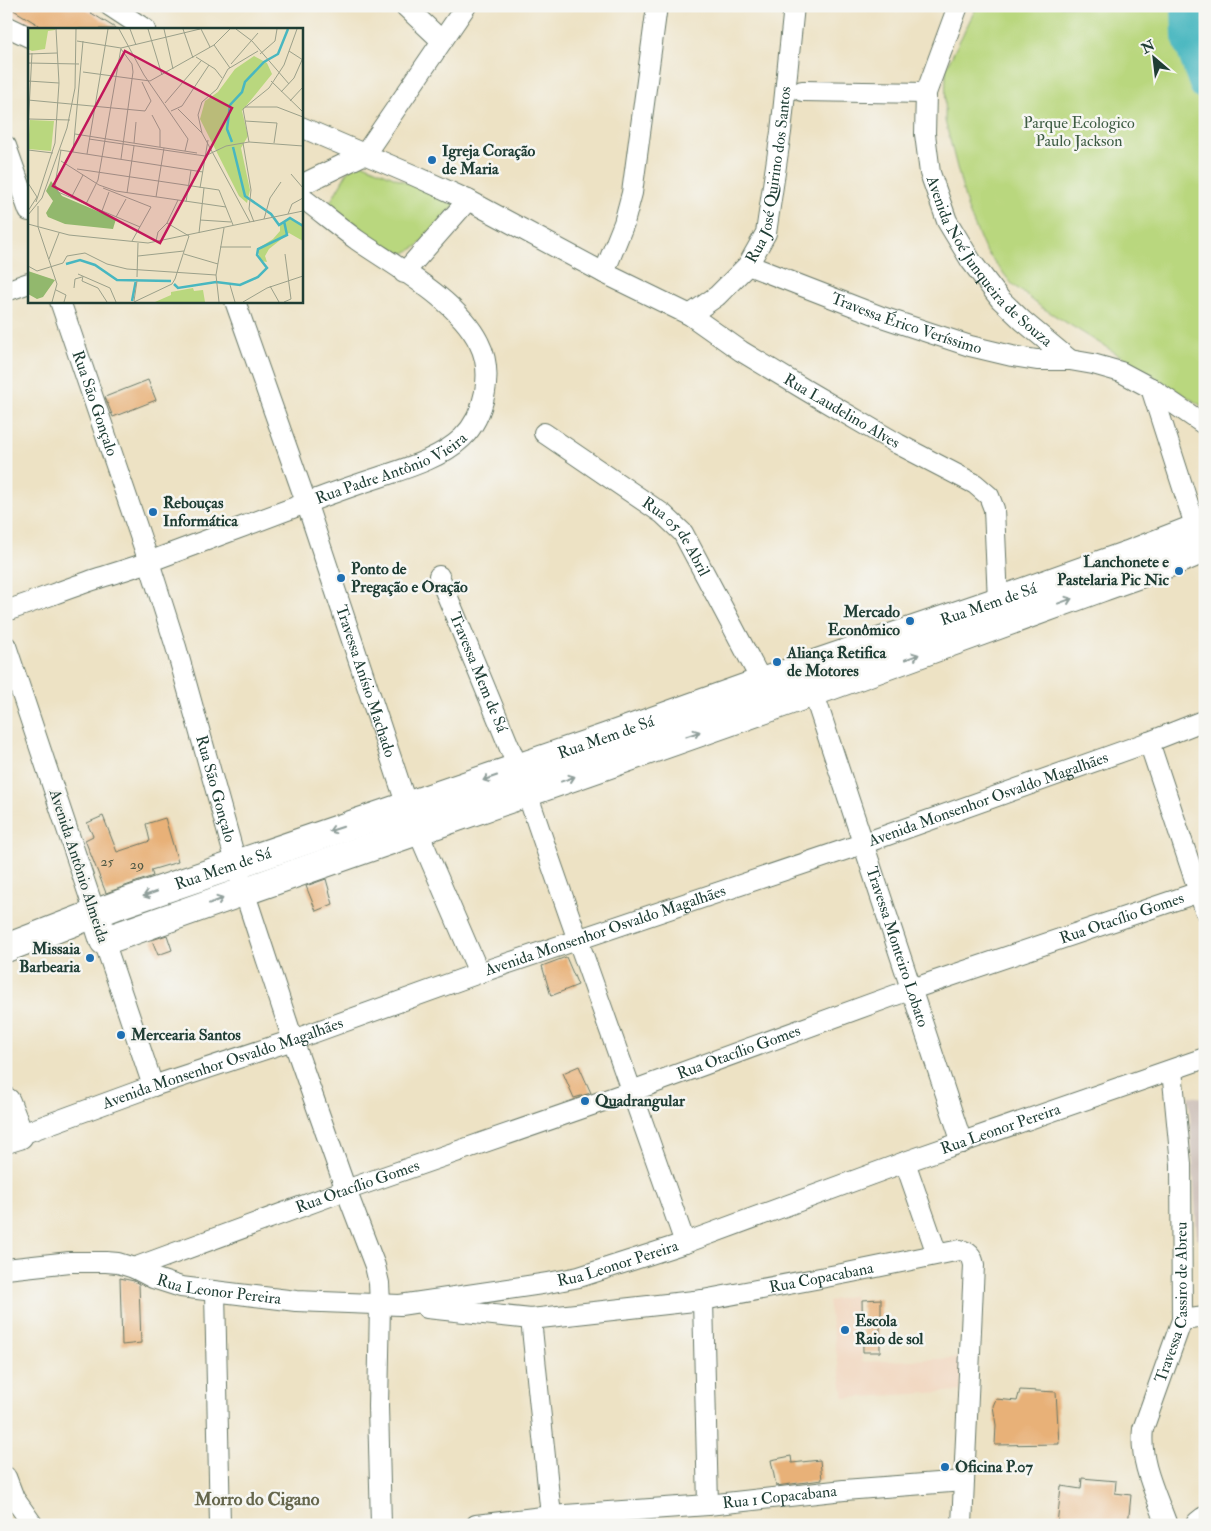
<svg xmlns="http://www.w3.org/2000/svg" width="1211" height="1531" font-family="'IM FELL Double Pica',serif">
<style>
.built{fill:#f1d5bd}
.industrial{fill:#cec1ba}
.green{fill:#b9d77e;stroke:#6c8a59}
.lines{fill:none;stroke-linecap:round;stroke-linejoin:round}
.river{stroke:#48b7c0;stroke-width:32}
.building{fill:#e8b178}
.street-casing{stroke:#677766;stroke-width:22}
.secondary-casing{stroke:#677766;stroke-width:30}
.primary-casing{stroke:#677766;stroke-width:30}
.street{stroke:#fff;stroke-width:20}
.secondary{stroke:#fff;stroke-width:28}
.primary{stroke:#fff;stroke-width:28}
.oneway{stroke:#8f9e9a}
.poi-dot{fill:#1f6fb2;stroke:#f6f6f2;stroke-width:2}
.labels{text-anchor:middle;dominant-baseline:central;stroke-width:5;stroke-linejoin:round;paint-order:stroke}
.number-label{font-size:14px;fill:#515a45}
.park-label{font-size:16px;fill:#3e5c43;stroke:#f6f6f2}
.poi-label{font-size:16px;font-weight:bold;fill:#1f3d34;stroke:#f6f6f2;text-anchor:start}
.street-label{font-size:16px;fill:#1f3d34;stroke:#f6f6f2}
.neighbourhood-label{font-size:18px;font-weight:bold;fill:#65664c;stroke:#f6f6f2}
.inset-river{fill:none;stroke:#48b7c0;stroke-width:2.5}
.inset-road{fill:none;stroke:#9ba08a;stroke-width:1}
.view{fill:#c2185b;fill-opacity:0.15;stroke:#c2185b;stroke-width:2.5}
.inset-edge{fill:none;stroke:#1f3d34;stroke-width:2.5}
</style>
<rect width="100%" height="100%" fill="#f6f6f2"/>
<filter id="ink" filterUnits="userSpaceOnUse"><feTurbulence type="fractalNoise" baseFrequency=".02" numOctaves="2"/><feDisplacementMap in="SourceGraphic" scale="10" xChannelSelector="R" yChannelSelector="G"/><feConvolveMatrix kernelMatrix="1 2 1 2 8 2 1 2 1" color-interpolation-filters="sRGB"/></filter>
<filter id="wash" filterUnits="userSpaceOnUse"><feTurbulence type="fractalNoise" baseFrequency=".0096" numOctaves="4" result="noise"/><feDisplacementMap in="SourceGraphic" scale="20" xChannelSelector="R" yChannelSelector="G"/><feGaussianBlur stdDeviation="1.12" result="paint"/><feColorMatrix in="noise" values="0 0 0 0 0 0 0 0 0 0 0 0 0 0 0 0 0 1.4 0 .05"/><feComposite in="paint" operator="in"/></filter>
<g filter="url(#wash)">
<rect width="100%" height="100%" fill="#ede2c4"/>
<!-- built -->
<g class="built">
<polygon points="6,6 86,6 120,29 34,29 19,18 6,13"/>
<polygon points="854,1295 862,1362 960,1358 962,1391 844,1398 828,1301"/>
</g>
<!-- industrial -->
<polygon class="industrial" points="1189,1096 1205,1098 1205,1239 1197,1238"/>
<!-- green -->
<g class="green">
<polygon points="977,6 1205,6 1205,408 1041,307 1012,284 985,250 968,210 945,121 946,68"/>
<polygon points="359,162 456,204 418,246 399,256 381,248 328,206 351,166"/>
</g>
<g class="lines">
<!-- river -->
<polyline class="river" points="1187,6 1188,37 1205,84"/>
</g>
<g id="blocks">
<!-- building -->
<g class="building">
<polygon points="7,6 80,6 117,29 45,29"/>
<polygon points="148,380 156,400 113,417 105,397"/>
<polygon points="103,816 117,852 150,841 146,824 165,818 178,862 151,870 153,876 106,893 85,840 93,836 87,823"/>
<polygon points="326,879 333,904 316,911 306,886"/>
<polygon points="167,935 172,950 158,955 152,940"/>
<polygon points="566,957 578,985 551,996 542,966"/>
<polygon points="579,1066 591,1093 574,1098 563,1073"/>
<polygon points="120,1278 134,1281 139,1284 141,1343 122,1345"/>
<polygon points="881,1299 881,1317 880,1317 880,1352 863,1352 862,1300"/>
<polygon points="1020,1390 1056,1392 1059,1444 995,1445 996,1425 993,1406 996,1399 1017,1401"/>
<polygon points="791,1456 792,1463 820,1460 822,1480 776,1486 771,1460"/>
<polygon points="1082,1478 1116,1481 1115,1493 1131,1495 1128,1525 1091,1525 1074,1523 1074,1525 1057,1525 1061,1486 1081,1489"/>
</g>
</g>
</g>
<g filter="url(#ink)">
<use href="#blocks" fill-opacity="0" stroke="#677766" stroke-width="1"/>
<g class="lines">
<!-- street casing -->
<g class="street-casing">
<g id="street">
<polyline points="110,6 145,29"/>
<polyline points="405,6 442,41"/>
<path id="s1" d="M958,6L926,93L925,134L930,173L947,221L971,261L1000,299L1023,321L1070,360"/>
<polyline points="6,26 29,37"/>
<polyline points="802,91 926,93"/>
<path id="s2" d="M301,127L413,175L468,200L604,273L690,315L741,351L809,392L898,444L975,484L989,496L994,509L998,601"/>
<polyline points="6,146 29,211"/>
<polyline points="301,185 365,154 466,6"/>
<path id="s3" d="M748,265L882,317L970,346L1012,356L1037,360H1070L1093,364L1121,372L1151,388L1205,425"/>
<polyline points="404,273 468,200"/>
<polyline points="604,273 624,223 632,193 657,6"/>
<polyline points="6,291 29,283"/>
<path id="s4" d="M60,301L149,562L176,647L244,891L293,1040L346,1190L375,1266L379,1283L380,1304L378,1406L381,1525"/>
<path id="s5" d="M235,301L306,502L407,806L479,973"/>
<path id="s6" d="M690,315L717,296L748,265L766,233L781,132L794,6"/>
<polyline points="1151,388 1200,541"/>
<path id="s7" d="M544,433L663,514L683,533L762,682"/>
<path id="s8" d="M439,576L518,768"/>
<path id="s9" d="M6,611C36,601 66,589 96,579C114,573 133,568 151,561C203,542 254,522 306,503C330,494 355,485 380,477C407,468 441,458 462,438C485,416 494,372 479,343C458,300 396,267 357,240C338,226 320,211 301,197"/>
<polyline points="6,646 95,913"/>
<path id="s10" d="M809,679L962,1143"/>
<polyline points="1149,742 1205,910"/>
<path d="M527,793C578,944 633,1093 685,1243"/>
<polyline points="104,941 153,1086"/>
<path id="s11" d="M19,1135L153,1086L293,1040L479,973L862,844L1149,742L1205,720"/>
<polyline points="905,1162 937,1254"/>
<path id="s12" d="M134,1268L346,1190L632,1091L912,989L1205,890"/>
<path id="s13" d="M6,1269L70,1262H106L118,1263L134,1268L153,1278L181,1287L296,1301L400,1305L548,1283L579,1277L685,1243L905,1162L1205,1058"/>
<polyline points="215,1292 220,1525"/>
<polyline points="703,1300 708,1505"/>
<path id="s14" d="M427,1308L531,1319L703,1300L847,1273L960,1250C969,1252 972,1255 974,1265L962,1525"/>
<polyline points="531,1319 551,1516"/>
<polyline points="1182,1320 1205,1317"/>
<polyline points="6,1477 14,1498 33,1525"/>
<path id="s15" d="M476,1525L551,1516L708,1505L844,1490L964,1481"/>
<path id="s16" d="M1167,1525C1156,1494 1139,1462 1143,1429L1182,1320L1181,1164L1172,1070"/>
</g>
</g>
<!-- secondary casing -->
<g class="secondary-casing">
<g id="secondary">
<path d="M95,913L104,941C358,850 615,764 869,672C946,644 1023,616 1100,588C1135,575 1172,564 1205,548"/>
<path id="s17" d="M6,948L120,904L605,738L762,682L990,604L1128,555L1205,525"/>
<polyline points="6,1102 19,1135 6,1139"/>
</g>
</g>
<!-- primary casing -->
<g class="primary-casing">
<polyline id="primary" points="1200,1525 1205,1521"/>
</g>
<!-- street -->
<use href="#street" class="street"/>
<!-- secondary -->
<use href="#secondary" class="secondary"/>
<!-- primary -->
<use href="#primary" class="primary"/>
</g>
<!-- one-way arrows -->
<defs><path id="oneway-shaft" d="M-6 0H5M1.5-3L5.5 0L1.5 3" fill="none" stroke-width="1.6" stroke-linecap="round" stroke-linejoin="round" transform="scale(1.25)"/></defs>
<g class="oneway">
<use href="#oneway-shaft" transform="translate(1065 601) rotate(-20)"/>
<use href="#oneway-shaft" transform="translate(912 657) rotate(-20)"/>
<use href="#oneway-shaft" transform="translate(693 734) rotate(-19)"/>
<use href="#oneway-shaft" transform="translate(490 778) rotate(161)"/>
<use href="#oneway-shaft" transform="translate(568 779) rotate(-20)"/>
<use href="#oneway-shaft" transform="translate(336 829) rotate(162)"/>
<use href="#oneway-shaft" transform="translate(150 894) rotate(161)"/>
<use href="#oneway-shaft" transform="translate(216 901) rotate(-20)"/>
</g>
</g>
<!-- markers -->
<g class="poi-dot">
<circle cx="432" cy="160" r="5"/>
<circle cx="153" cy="512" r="5"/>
<circle cx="1179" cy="571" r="5"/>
<circle cx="341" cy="578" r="5"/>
<circle cx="910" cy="621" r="5"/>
<circle cx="777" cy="662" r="5"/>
<circle cx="90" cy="958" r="5"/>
<circle cx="121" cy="1035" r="5"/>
<circle cx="585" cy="1101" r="5"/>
<circle cx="845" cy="1330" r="5"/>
<circle cx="945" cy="1467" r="5"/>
</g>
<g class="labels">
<!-- number labels -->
<g class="number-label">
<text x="107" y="861">25</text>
<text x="137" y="864">29</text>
</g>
<!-- park labels -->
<g class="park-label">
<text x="1079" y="123">Parque Ecologico<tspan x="1079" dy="18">Paulo Jackson</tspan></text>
</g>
<!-- poi labels -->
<g class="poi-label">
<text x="442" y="151">Igreja Coração<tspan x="442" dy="18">de Maria</tspan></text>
<text x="163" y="503">Rebouças<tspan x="163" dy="18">Informática</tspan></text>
<text x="1169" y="562" text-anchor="end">Lanchonete e<tspan x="1169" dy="18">Pastelaria Pic Nic</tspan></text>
<text x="351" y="569">Ponto de<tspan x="351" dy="18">Pregação e Oração</tspan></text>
<text x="900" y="612" text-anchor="end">Mercado<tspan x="900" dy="18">Econômico</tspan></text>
<text x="787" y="653">Aliança Retifica<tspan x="787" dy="18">de Motores</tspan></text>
<text x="80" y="949" text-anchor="end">Missaia<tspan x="80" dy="18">Barbearia</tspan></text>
<text x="131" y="1035">Mercearia Santos</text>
<text x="595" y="1101">Quadrangular</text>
<text x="855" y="1321">Escola<tspan x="855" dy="18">Raio de sol</tspan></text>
<text x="955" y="1467">Oficina P.07</text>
</g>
<!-- street labels -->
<g class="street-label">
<text stroke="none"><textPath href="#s6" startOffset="171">Rua José Quirino dos Santos</textPath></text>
<text stroke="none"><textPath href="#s1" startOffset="281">Avenida Noé Junqueira de Souza</textPath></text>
<text stroke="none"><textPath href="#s3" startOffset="169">Travessa Érico Veríssimo</textPath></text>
<text stroke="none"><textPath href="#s4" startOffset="108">Rua São Gonçalo</textPath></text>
<text stroke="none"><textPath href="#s2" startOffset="612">Rua Laudelino Alves</textPath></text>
<text stroke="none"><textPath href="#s9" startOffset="411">Rua Padre Antônio Vieira</textPath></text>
<text stroke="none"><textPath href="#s7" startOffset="170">Rua 05 de Abril</textPath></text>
<text stroke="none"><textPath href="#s17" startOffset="1041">Rua Mem de Sá</textPath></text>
<text stroke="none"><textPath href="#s8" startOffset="104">Travessa Mem de Sá</textPath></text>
<text stroke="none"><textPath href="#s5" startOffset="402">Travessa Anísio Machado</textPath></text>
<text stroke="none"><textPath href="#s17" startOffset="636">Rua Mem de Sá</textPath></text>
<text stroke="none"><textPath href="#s4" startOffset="512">Rua São Gonçalo</textPath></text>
<text stroke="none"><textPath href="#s11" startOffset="1026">Avenida Monsenhor Osvaldo Magalhães</textPath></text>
<text transform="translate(79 866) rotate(72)">Avenida Antônio Almeida</text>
<text stroke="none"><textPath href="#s17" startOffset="231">Rua Mem de Sá</textPath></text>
<text stroke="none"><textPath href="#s12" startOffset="1048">Rua Otacílio Gomes</textPath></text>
<text stroke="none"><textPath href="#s11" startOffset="621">Avenida Monsenhor Osvaldo Magalhães</textPath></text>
<text stroke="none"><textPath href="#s10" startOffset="282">Travessa Monteiro Lobato</textPath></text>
<text stroke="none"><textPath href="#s12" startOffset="642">Rua Otacílio Gomes</textPath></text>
<text stroke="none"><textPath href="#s11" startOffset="216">Avenida Monsenhor Osvaldo Magalhães</textPath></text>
<text stroke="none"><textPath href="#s13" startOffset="1028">Rua Leonor Pereira</textPath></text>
<text stroke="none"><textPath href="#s12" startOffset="238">Rua Otacílio Gomes</textPath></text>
<text stroke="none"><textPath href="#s13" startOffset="622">Rua Leonor Pereira</textPath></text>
<text stroke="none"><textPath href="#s14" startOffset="398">Rua Copacabana</textPath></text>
<text stroke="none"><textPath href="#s13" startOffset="218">Rua Leonor Pereira</textPath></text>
<text stroke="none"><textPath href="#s16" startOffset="232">Travessa Cassiro de Abreu</textPath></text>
<text stroke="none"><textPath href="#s15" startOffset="305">Rua 1 Copacabana</textPath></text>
</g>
<!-- neighbourhood labels -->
<g class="neighbourhood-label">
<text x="257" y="1499">Morro do Cigano</text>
</g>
</g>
<!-- overview -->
<g transform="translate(28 28)">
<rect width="275" height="275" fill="#ede2c4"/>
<path d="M0,1H27V2L20,3L17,21L4,23L0,21ZM226,28L239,35L244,46L214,83L220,108L213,120L222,162L219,175L211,168L172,91L177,73L190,64L207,41ZM2,92L26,93L23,123L0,121ZM262,190L275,196V213L261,205L241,221L237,228L239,234L233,233L229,221L245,211L252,203V195ZM165,260L166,263L175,262L177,274H167L166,268L167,274H127L143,267V264Z" fill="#b9d77e"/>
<path d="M23,153L34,168L88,191L85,201L37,196L20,189L18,185L25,173L18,163ZM0,243L27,252L15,269L9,271L0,266Z" fill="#92b86d"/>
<path class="inset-river" d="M204,114L199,101L202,77L214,64L217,54L236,34L250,26L260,1M205,119L217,168L243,186L251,197L262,190L275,198M38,236L52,232L67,237L89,252L143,253M146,256L150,260L188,254L212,257L230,249L239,240L229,227L230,221L259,207L256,193M104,273L108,252"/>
<path class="inset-road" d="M91,1L116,47L160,111L157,123M102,1L108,17M120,1L134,47M136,1L145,41M155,1L165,30M173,1L182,19M208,1L224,13L261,56M49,13L93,20L172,1M186,17L202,40M93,21L104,36L105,44L93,131M261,23L275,32M0,26L29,25M232,26L247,13L249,1M168,29L187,41L194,50M0,35L51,36M203,36L230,5M55,44L122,53L186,17L202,1M0,53L31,55M243,53L275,84M253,64L266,50L274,32M0,72L117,83L123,73L114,54M262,73L275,59M137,75L173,33M217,79H249L275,89M150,81L174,105M143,83L154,78L181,37M124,87L132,102V119M1,91L42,92M217,93L249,95L246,115M0,101L4,25M47,106L169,125M61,111L177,128L198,118L221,114L275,118M221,114L215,81L241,60L256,37L269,1M106,115L108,94M215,115L223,162L221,181L226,194M0,122L25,125M32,122L175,144M33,122L27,156L30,164L112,199M45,124L55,13M59,126L80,1M33,133L71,157L88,163L198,179M49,141L191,162L205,197M263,146L275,160M0,155L9,169L0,183M75,160L123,179L104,213M172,160L180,112M99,165L106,118M128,169L136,120M43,170L55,147M8,174L27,115L31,55L28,1M158,174L163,142M58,176L70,152L93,20M10,178V199L29,256L24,274M74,183L81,164M260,186L264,176L275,170M0,187L14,170L39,100L47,60L48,1M88,189L98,171M236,191L242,170L253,154M172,192L203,194M222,194L174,105L170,87L174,74L189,61L200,41L230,23M0,196L41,207L120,215L275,183M171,205L176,160M128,213L130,204L139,195L150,172M192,219H223M156,226L190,236M110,228L156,223M21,231L31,205M0,238L9,243L35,235L39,228L57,225L79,236L99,241L188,247M50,246L82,260L88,274M55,248L54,253L70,260L79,274M109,249L110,215M202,257L207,274M242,258L251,274M46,260L47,251L54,249M28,262L38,267L36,274M106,273L109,253M106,274L144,256L147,251L161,208L139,195M191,274L188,247L196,200M215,274L239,260L275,248M256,274L263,271L257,226"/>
<path class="view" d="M97,23L204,80L132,215L25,158Z"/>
<rect width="275" height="275" class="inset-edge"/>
</g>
<!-- margin -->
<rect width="1211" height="1531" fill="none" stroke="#f6f6f2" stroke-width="25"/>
<!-- north arrow -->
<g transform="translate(1154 58) rotate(332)" stroke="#f6f6f2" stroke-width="4" paint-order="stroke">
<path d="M0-4L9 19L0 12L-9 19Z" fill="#1f3d34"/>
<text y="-8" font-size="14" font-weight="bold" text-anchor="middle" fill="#1f3d34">N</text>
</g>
</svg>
